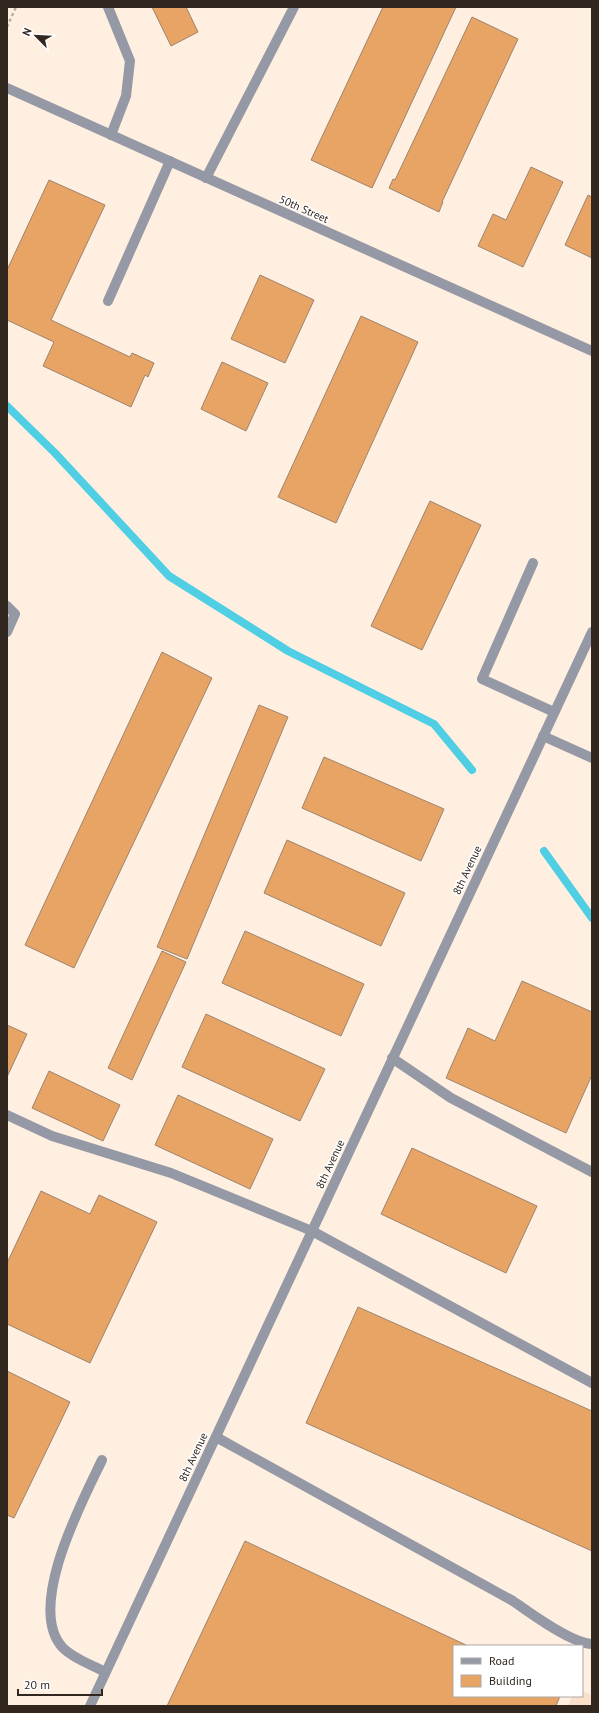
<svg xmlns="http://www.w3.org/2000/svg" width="599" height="1713" font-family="'PT Sans',sans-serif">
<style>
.built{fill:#fae0c9}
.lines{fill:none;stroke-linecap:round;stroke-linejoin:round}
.stream{stroke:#50cfe4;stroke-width:8}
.building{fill:#e8a465;stroke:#9c846f}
.path{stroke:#b9ab9f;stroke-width:2.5;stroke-dasharray:3 3;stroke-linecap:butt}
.lane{stroke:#9598a5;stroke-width:10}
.street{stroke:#9598a5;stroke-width:10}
.labels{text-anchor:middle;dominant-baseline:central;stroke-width:3;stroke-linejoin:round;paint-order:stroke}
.street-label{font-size:11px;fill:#31271f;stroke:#fff}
</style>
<rect width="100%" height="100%" fill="#ffefe1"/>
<!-- built -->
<polygon class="built" points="582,1691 592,1695 592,1706 568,1706 572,1696 582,1696"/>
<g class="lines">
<!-- stream -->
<g class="stream">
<polyline points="7,406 55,453 169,576 288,651 434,724 472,770"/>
<polyline points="544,851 592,918"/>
</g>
</g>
<!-- building -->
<g class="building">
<polygon points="152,7 186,7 198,32 171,46"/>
<polygon points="383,7 456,7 372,188 311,160"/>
<polygon points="472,17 518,39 442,202 443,202 439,212 389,188 393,179 395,180"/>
<polygon points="531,167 563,182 523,267 478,246 493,214 506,220"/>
<polygon points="49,180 105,205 51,320 130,357 132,353 154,363 148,377 145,375 131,407 43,366 54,342 7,320 7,270"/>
<polygon points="588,195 592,197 592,258 565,245"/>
<polygon points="260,275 314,300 285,363 231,339"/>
<polygon points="361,316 418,342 336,523 278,497"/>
<polygon points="222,362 268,383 246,431 201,409"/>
<polygon points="430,501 481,525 422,650 371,626"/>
<polygon points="162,652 212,678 74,968 25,945"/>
<polygon points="259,705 288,717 187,959 157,947"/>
<polygon points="324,757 444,809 421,861 302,808"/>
<polygon points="287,840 405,893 381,946 264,893"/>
<polygon points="245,931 364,984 341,1036 222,983"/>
<polygon points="162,951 186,962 132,1080 108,1068"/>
<polygon points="522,981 592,1012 592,1075 566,1133 446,1078 468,1028 495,1041"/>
<polygon points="206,1014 325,1069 300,1121 182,1067"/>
<polygon points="7,1025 27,1034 7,1077"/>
<polygon points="49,1071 120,1105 103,1141 32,1108"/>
<polygon points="178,1095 273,1139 250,1189 155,1145"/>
<polygon points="412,1148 537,1206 506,1273 381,1214"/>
<polygon points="41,1191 90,1214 99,1195 157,1222 90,1363 7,1324 7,1263"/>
<polygon points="358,1307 592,1411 592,1551 306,1423"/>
<polygon points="7,1371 70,1402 14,1518 7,1515"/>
<polygon points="245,1541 468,1646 454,1646 454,1696 560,1696 556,1706 167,1706"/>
</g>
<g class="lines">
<!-- path -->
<polyline class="path" points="7,27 16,7"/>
<!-- lane -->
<g class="lane">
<polyline points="108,7 130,61 126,96 111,135"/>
<polyline points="206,178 294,7"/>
<polyline points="108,301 170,161"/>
<polyline points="533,563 482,679 554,712"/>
<polyline points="7,606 15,614 7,632"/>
<polyline points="392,1058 451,1098 592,1172"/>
<polyline points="7,1115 52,1136 171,1173 312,1231 592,1383"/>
<path d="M216,1437L513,1601C530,1613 572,1644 592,1644"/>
<path d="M102,1460C83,1500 25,1608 63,1648C74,1659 92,1665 105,1672"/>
</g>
<!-- street -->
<g class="street">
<polyline points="7,88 592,351"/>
<polyline points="543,736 592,758"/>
<polyline points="90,1706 592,632"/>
</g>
</g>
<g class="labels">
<!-- street labels -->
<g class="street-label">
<text transform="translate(304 209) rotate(24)">50th Street</text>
<text transform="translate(467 870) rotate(-65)">8th Avenue</text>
<text transform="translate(330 1164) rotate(-65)">8th Avenue</text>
<text transform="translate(193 1457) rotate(-65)">8th Avenue</text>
</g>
</g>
<!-- border -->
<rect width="599" height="1713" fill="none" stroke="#31271f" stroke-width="16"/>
<!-- legend -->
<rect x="453" y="1645" width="130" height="52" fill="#ffffff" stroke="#ada9a5"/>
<rect x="461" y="1658" width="20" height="6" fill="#9598a5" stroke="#ada9a5"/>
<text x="489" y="1665" font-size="12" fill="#31271f">Road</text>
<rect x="461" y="1675" width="20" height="12" fill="#e8a465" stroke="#ada9a5"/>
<text x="489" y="1685" font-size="12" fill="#31271f">Building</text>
<!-- north arrow -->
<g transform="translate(36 36) rotate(294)" stroke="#ffffff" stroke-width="3" paint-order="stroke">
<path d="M0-3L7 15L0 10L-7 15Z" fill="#31271f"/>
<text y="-6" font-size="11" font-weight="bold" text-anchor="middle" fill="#31271f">N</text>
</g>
<!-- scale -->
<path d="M18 1689v6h84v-6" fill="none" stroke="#31271f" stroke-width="2"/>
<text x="24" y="1689" font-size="12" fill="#31271f" stroke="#ffffff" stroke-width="3" paint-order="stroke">20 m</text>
</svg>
